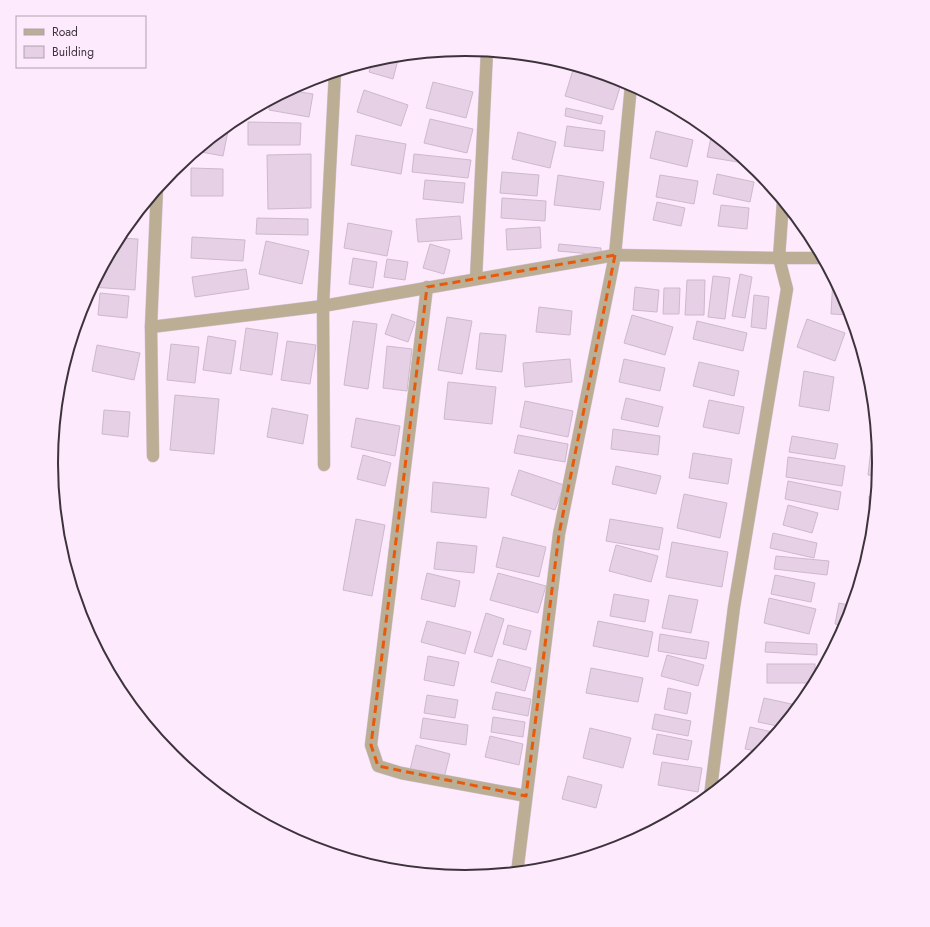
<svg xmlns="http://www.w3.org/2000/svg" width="930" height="927" font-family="Jost,sans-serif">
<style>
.building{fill:#e6d0e5;stroke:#ceb8cd}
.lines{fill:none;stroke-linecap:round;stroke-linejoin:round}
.street-casing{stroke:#d6c5d5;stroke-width:13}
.street{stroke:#bcad95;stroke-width:12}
.marked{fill:none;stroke:#e8590c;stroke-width:3;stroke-dasharray:8 5;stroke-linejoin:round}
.rim{fill:none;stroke:#3c333b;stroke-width:2}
</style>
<rect width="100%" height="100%" fill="#fdeafc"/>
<!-- building -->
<g class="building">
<polygon points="399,56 393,79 369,72 373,60 384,57"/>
<polygon points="573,70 621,84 613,110 565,96"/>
<polygon points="433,82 473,92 466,118 426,108"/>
<polygon points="288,90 313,94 309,117 269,110 270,100"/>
<polygon points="364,90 408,105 401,126 357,112"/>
<polygon points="566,108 603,116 601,124 565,116"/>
<polygon points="430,119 473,129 467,153 424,143"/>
<polygon points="248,122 301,123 300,145 248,145"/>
<polygon points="567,126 605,131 603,151 564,146"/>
<polygon points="222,130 228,131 223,156 196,151"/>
<polygon points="656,131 693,140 687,167 650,158"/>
<polygon points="518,132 556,142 550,168 512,159"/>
<polygon points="356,135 406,144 401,174 351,165"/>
<polygon points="711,137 719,139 750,164 707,157"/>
<polygon points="311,154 311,208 268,209 267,155"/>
<polygon points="414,154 471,160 468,178 412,172"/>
<polygon points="191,168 223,169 223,196 191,196"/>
<polygon points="502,172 539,175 537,196 500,193"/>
<polygon points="717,174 754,182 750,202 713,194"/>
<polygon points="558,175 604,182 600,210 554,205"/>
<polygon points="660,175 698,181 694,204 656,197"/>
<polygon points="425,180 465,183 463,203 423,199"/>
<polygon points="502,198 546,201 545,221 501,218"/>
<polygon points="657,202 685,208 681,226 653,220"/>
<polygon points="721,205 749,208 747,229 718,226"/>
<polygon points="460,216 462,239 418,242 416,219"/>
<polygon points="257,218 308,219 308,235 256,234"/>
<polygon points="348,223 392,231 387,256 344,248"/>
<polygon points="540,227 541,248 507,250 506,229"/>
<polygon points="192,237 245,240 243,261 191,258"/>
<polygon points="118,238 138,239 135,290 91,287"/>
<polygon points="266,241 309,251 302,284 259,274"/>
<polygon points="430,244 450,250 444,274 423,268"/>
<polygon points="559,244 601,248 601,255 558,251"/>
<polygon points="353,258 377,262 373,288 349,284"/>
<polygon points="387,259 408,262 405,280 384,277"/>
<polygon points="246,269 249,289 195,297 192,277"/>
<polygon points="740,274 752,277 745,318 732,316"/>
<polygon points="713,276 730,278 725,319 708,317"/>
<polygon points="833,277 848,305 851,315 831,314"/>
<polygon points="687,280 705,280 704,315 685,315"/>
<polygon points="635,287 659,290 657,312 633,310"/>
<polygon points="664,288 680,288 679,314 663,314"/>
<polygon points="100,293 129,296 127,318 98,315"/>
<polygon points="754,295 769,297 766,329 751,327"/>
<polygon points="539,307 572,311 570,335 536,332"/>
<polygon points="392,314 415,322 408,342 385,334"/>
<polygon points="632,315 673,327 665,355 624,343"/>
<polygon points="447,317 472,321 462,374 438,370"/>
<polygon points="807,319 845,333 835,361 797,347"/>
<polygon points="353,321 377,324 368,389 344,385"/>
<polygon points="697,321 747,333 743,351 693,339"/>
<polygon points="246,328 278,333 272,375 240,370"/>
<polygon points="480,333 506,335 502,372 476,369"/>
<polygon points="208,336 236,341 231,374 203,370"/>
<polygon points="287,341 316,345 310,384 281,380"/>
<polygon points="171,344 199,347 195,383 167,380"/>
<polygon points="97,345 140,353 134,380 92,371"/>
<polygon points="387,346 412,349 407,391 383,388"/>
<polygon points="570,359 572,382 525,387 523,363"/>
<polygon points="624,359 665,368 660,391 619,382"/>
<polygon points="699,362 739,371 734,396 693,386"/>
<polygon points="804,371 834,377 829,411 799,406"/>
<polygon points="870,379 872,383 873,394 869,394"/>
<polygon points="448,382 496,387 492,424 444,419"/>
<polygon points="175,395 219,399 214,454 170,450"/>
<polygon points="626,398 663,407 658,427 621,419"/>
<polygon points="709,400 744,407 739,434 703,427"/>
<polygon points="525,401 573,411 568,437 520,427"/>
<polygon points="272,408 308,415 303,444 267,437"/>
<polygon points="104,410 130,412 128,437 102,434"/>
<polygon points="356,418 400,426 395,456 351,447"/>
<polygon points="613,429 660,436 658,455 611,449"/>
<polygon points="518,435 568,444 565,462 514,453"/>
<polygon points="792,436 838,444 835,459 789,452"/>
<polygon points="871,449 878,450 879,464 878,476 868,475"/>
<polygon points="693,453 732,459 728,484 689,478"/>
<polygon points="363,455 391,463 385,486 357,479"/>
<polygon points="788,457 845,466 842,486 786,477"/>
<polygon points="616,466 661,476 656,494 612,484"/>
<polygon points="519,470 564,485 555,510 511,495"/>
<polygon points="788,481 841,492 838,510 785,499"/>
<polygon points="433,482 489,488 486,518 431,512"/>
<polygon points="684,494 727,503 720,538 677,528"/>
<polygon points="869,496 876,496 874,519 869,519"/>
<polygon points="788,505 818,513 812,533 783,525"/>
<polygon points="356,519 385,525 372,596 343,590"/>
<polygon points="610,519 663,528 659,550 606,541"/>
<polygon points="871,524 873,524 871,545 869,544"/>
<polygon points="773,533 817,543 814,558 770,548"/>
<polygon points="503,537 546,547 539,577 496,567"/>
<polygon points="437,542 477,546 474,573 434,569"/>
<polygon points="672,542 728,552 722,587 666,577"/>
<polygon points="616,545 658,556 651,582 609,571"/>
<polygon points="776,556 829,561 827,575 774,569"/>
<polygon points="427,573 460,581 455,607 421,599"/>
<polygon points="498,573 546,586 538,613 490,600"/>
<polygon points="775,575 815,583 811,602 771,594"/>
<polygon points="614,594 649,600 645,622 610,616"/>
<polygon points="669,595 698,600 691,633 662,628"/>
<polygon points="769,598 816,609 809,634 764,623"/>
<polygon points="839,603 853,606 848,622 846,626 835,624"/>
<polygon points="486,613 504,619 492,657 474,652"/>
<polygon points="427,621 471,632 465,654 421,642"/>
<polygon points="598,621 653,632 648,657 593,646"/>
<polygon points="508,625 531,631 526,650 503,644"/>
<polygon points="660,634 709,642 706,659 658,651"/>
<polygon points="766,642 817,644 817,655 765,652"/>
<polygon points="667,655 704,665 698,686 661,676"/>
<polygon points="428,656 459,662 454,686 424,680"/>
<polygon points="498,659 531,668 525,691 491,682"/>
<rect x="767" y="664" width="48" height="19"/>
<polygon points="591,668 643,678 638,702 586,693"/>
<polygon points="668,688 691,693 687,714 664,709"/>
<polygon points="496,692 531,699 528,716 492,709"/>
<polygon points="427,695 458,700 455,718 424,713"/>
<polygon points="764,698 796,705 795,712 782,727 758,722"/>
<polygon points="655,714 691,721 688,736 652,729"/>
<polygon points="493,717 525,722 523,737 491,732"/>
<polygon points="423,718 468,725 466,745 420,738"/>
<polygon points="750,727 777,733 762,752 745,749"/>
<polygon points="590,728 631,738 623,768 583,758"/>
<polygon points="657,734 692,741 688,760 653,754"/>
<polygon points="490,736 523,744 519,765 485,757"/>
<polygon points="416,745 450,754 444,778 410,770"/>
<polygon points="662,762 702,768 698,792 658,785"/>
<polygon points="568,776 602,785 596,808 562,799"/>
</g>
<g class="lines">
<!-- street casing -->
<g class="street-casing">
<g id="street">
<polyline points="476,279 487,51"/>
<polyline points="427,287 371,745 378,766 401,773 526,796"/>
<polyline points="151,327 323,306 615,255 779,258 823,258"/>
<polyline points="153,456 151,327 157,188"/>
<polyline points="324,465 323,306 335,72"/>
<polyline points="710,796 734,607 787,289 779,258 783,201"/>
<polyline points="517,873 559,534 615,255 631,85"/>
</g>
</g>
<!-- street -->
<use href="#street" class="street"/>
</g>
<!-- marked area -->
<path class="marked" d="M615,255L559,534L526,796L378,766L371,745L427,287Z"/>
<!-- crop -->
<path d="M0 0H930V927H0ZM58 463a407 407 0 1 1 814 0a407 407 0 1 1-814 0Z" fill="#fdeafc" fill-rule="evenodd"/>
<path class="rim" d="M58 463a407 407 0 1 1 814 0a407 407 0 1 1-814 0Z"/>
<!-- legend -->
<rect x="16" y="16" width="130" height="52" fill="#fdeafc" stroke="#b0a1af"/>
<rect x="24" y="29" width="20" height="6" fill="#bcad95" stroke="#b0a1af"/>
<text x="52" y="36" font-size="12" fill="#3c333b">Road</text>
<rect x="24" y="46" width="20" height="12" fill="#e6d0e5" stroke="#b0a1af"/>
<text x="52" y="56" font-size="12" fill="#3c333b">Building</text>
</svg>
